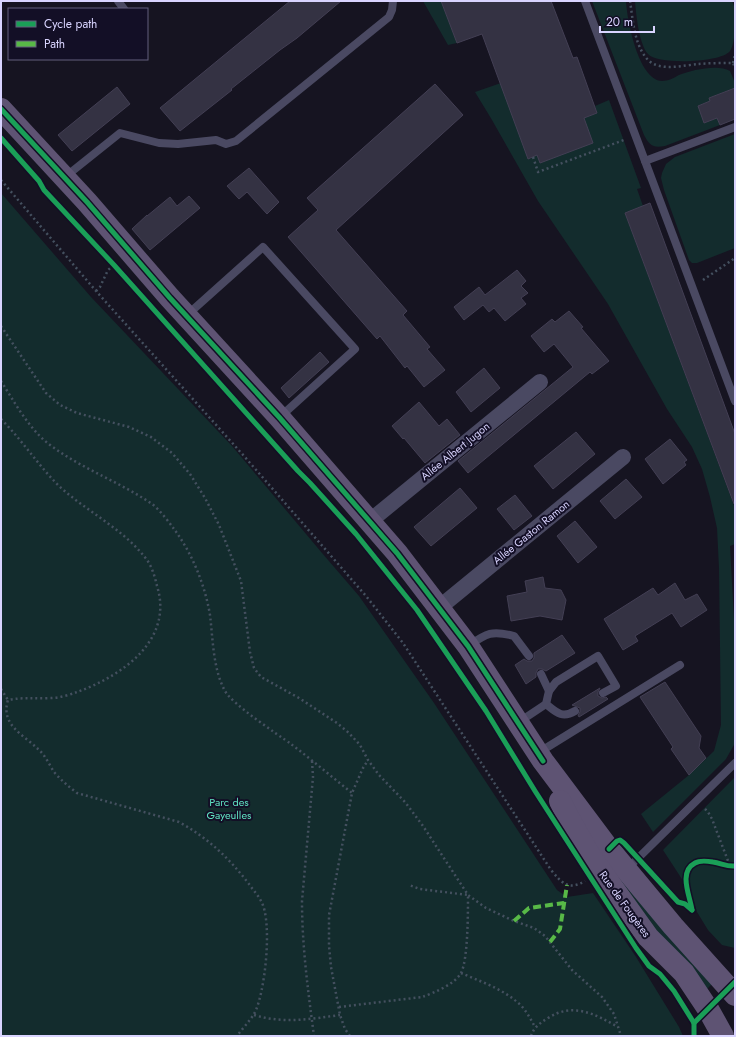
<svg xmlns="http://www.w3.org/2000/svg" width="736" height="1037" font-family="Jost,sans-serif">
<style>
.green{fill:#132c2d}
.building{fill:#343243;stroke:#433f54}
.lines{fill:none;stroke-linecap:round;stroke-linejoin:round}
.path{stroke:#44505f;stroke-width:2.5;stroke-dasharray:2 3;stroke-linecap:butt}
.lane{stroke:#4a4962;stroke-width:8}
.street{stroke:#4a4962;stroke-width:16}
.primary{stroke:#5e5373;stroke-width:22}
.quiet{stroke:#58b947;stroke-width:4;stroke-dasharray:8 4;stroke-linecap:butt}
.cycleway-casing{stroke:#130f26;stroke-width:8}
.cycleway{stroke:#1a9f57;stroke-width:5}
.labels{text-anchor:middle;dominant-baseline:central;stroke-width:4;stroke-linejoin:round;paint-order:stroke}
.street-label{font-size:11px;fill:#d9d4ff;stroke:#130f26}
.park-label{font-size:11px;fill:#5fe0c0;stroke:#130f26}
</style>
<rect width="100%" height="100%" fill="#161421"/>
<!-- green -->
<g class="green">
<polygon points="423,1 441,1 457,43 448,45"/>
<path d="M592,1H626C627,19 638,80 662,81C668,81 674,78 679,75C692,70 718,64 730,71L735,83V88L709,98L710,101L698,106L704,123L717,118L720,125L665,146C653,148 650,146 644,135Z"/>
<path d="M635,1H732C736,8 735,17 735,25C735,32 734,45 730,51C721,63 657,65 648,54C639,44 636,14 635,1Z"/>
<polygon points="501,83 529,159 537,155 584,118 597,113 595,106 609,100 641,188 637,189 643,206 625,213 735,508 735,544 730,546 735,638 735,743 726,759 653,832 641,814 689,775 714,751 721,725 719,568 717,528 710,497 702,469 692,447 667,409 608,304 538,201 492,120 475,92"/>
<polygon points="735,134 735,248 697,263 692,263 689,260 664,190 661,178 662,173 666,164 675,157"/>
<polygon points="1,193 91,297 232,446 322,553 359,596 434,703 557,890 567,897 593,893 636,957 679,1027 683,1036 1,1036"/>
<polygon points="735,777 735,948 722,945 708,930 697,912 691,893 663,850"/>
<polygon points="607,857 714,982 705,991 658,935 602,860"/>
</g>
<!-- building -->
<g class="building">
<polygon points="290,1 341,1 297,38 280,50 231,89 232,90 180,131 160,108"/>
<polygon points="441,1 551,1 573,58 577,57 597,113 584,118 593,143 540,163 537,155 528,159 482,34 457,43"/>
<polygon points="435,84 463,115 336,230 407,311 403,315 430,347 427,349 445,370 424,387 407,366 405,368 380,336 377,339 288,237 318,210 307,198"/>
<polygon points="117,87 130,104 72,151 58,135"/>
<polygon points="735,88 735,119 720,125 717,118 704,123 698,106 710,101 709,98"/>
<polygon points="249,168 279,202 267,214 247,192 239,199 227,186"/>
<polygon points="189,196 200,208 150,250 132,229 147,215 147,216 170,197 177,206"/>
<polygon points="650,203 735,434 735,504 734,504 625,213"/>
<polygon points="517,270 526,281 521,286 528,293 521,298 526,304 505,321 494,308 489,312 483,305 464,320 454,307 479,287 485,295"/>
<polygon points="569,311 583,327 581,328 609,361 592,374 590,372 468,473 458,461 573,367 554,344 544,352 531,336 552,319 555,322"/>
<polygon points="320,352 329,362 289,398 281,388"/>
<polygon points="484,368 500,388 471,412 456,392"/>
<polygon points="419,402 439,426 447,419 460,435 425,463 404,438 403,439 392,426"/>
<polygon points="576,432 595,454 553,489 534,466"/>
<polygon points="670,439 687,460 684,462 686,465 663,484 645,459"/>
<polygon points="626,479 642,497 615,519 600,501"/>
<polygon points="460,488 477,508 431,546 414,527"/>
<polygon points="515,495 532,516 514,530 497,509"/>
<polygon points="575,521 597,547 578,563 557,536"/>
<polygon points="543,577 545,588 561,590 566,600 562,620 540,616 511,621 507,596 527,592 525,581"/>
<polygon points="675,583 685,600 697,594 707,610 681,627 672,613 635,636 638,641 623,650 604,619 653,588 658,595"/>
<polygon points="562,635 575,653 546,671 542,669 538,669 536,673 536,677 526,684 515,665 524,659 527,661 532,661 534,658 534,653"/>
<polygon points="665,682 701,736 699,748 706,758 689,775 671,749 673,747 640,697"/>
<polygon points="600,688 598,692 598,696 602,698 606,697 608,699 579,717 578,715 580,712 580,708 572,705"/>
</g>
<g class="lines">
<!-- path -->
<g class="path">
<path d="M630,1C633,20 634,45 648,60C660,72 684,65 699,64C710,63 722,63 733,63L735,68"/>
<polyline points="733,63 735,54"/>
<polyline points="533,157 538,172 624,140"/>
<path d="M1,180L96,291L244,456L366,596L403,643L551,870C562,883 568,891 585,881"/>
<polyline points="703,280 735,258"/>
<polyline points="96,291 100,287 108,270 115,264"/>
<polyline points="1,326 46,393 60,405 77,413 129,427 151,437 172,453 190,474 205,498 219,525 241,581 250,652 254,668 261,677 299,698 337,723 349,733 360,745 368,760 379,775 405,802 423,826 468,895 486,908 514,921 534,928 545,936 572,970 602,997 614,1014 621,1036"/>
<path d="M1,381C15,403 29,429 50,445C82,469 120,482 152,504C160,510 168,521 174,529C192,553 205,585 210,615C213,640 213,669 225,691C232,704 277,734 291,744C312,760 332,777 352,793"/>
<path d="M1,419C22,440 38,465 59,486C87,512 124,529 147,560C152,567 155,577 157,586C174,640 122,676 77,692C69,695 59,698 50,698C35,699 23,697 8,700C0,725 24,735 38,749C45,755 49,764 54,772C61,780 68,786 77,793L179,822C208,838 229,858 249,884C253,890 258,895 261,901C273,921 265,995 254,1014C249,1022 242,1029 237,1036"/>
<polyline points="1,689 8,700"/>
<path d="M312,761L313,777L302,901C302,946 308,991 314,1036"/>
<polyline points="705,809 708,812 712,819 730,866"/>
<path d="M461,973C479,981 501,988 517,1002C525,1008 530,1018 535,1027"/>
<path d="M339,1007L422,997C434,993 455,984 461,973C468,960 468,912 468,895L420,889L409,885"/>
<path d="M254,1015C284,1024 310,1019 340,1015"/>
<polyline points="350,1036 345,1029 340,1015 331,967 329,946 329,915 352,793 363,768 368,760"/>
<path d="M531,1036C534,1027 540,1023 548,1018C573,1002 595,1014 618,1027"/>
</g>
<!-- lane -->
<g class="lane">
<polyline points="118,1 124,9"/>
<polyline points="585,1 735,401"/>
<polyline points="645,161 735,127"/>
<polyline points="65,177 120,133 159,143 178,144 216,140 226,144 236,141 389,17 392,10 393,1"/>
<polyline points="186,316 263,247 355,349 280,417"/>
<path d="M468,646C487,633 492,630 514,636L529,656"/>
<polyline points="541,674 549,691"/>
<path d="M546,704C556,712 562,719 575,711"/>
<polyline points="519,722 546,704 549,691 556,682 598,656 616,686 603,693"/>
<polyline points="538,753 680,665"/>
<polyline points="627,869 735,763"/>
</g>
<!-- street -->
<g class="street">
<polyline points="370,521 540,382"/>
<polyline points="440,607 623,457"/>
</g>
<!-- primary -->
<g class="primary">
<polyline points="1,109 87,202 170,298 279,417 397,553 468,646 543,761 609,849 673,926 735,995"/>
<polyline points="560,801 568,817 590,856 648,937 684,973 708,1009 723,1036"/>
</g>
<!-- quiet -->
<g class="quiet">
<polyline points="514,921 529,908 564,903"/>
<polyline points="550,942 560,929 567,885"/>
</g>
<!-- cycleway casing -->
<g class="cycleway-casing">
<g id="cycleway">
<polyline points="1,109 87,202 170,298 279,417 397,553 468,646 543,761"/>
<polyline points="1,138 39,181 44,190 114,265 298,471 310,483 356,534 417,610 486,711 535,791 636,948 649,966 660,974 674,991 694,1023 694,1036"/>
<polyline points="609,849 617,841 620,840 624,843 678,902 685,904 692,910"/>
<path d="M692,910C690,896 678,872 695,863C700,860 707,861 713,862C721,863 727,867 735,866"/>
<polyline points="694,1023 735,982"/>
</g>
</g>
<!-- cycleway -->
<use href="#cycleway" class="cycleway"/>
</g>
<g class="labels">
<!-- street labels -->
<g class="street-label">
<text transform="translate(455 451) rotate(-39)">Allée Albert Jugon</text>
<text transform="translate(531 532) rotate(-39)">Allée Gaston Ramon</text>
<text transform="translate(625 904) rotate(54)">Rue de Fougères</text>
</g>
<!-- park labels -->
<g class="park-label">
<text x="229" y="802">Parc des<tspan x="229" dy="13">Gayeulles</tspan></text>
</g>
</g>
<!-- border -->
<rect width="736" height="1037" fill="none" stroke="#d9d4ff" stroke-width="4"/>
<!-- legend -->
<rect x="8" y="8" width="140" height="52" fill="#130f26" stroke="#625e7d"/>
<rect x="16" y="21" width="20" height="6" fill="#1a9f57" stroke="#625e7d"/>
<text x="44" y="28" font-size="12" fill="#d9d4ff">Cycle path</text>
<rect x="16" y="41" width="20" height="6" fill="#58b947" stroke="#625e7d"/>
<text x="44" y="48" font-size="12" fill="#d9d4ff">Path</text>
<!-- scale -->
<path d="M600 26v6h54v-6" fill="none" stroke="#d9d4ff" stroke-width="2"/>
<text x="606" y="26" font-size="12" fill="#d9d4ff" stroke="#130f26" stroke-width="3" paint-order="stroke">20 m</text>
</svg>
